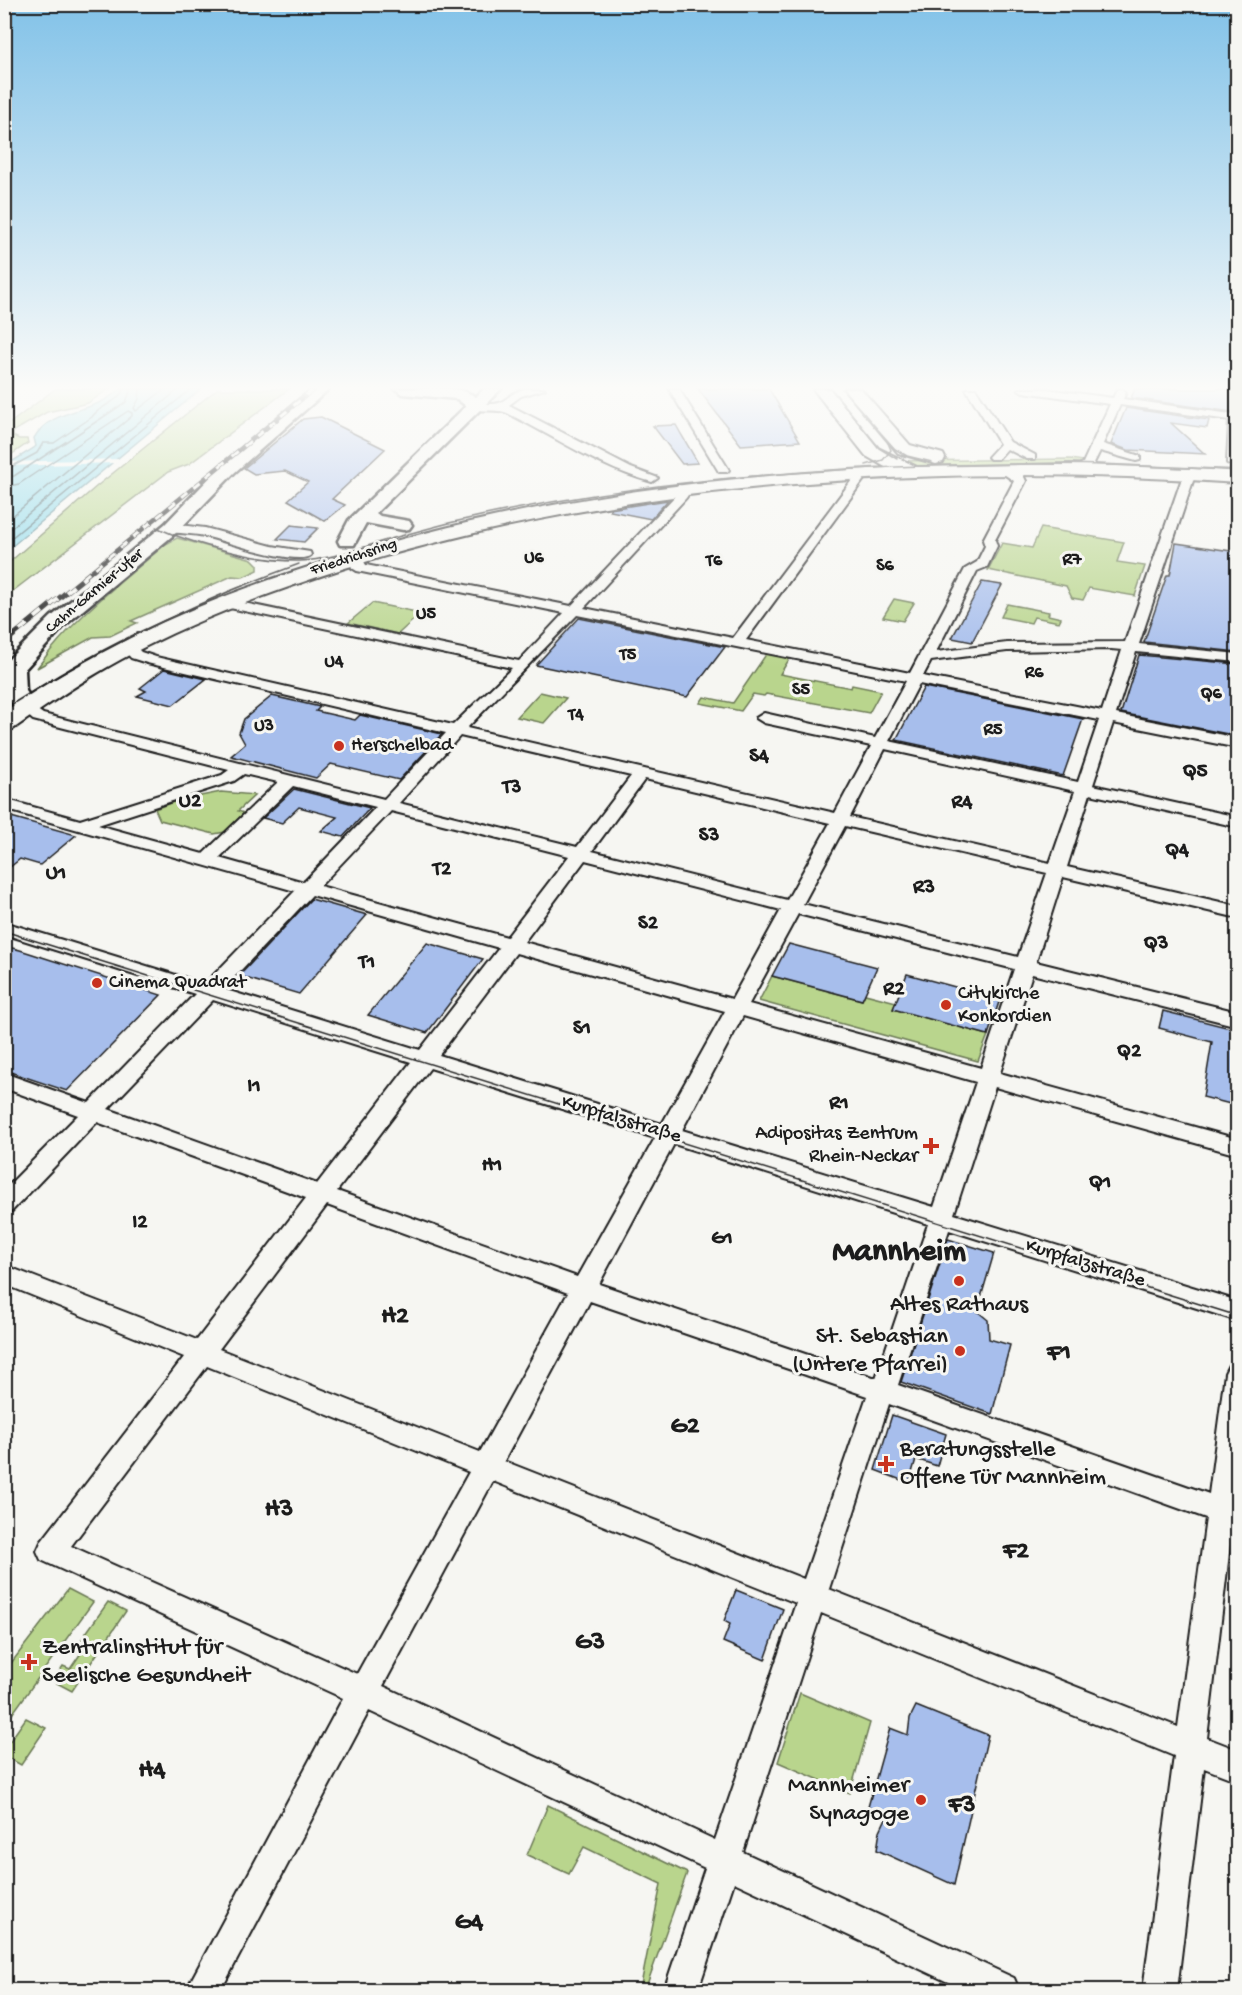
<svg xmlns="http://www.w3.org/2000/svg" width="1242" height="1995" font-family="'Gochi Hand',sans-serif">
<style>
.green{fill:#b9d58d;stroke:#6a7854;stroke-width:1.5}
.water{fill:#8ad8e9;stroke:#5e8d97;stroke-width:1.5}
.pier{fill:#f6f6f2}
.lines{fill:none;stroke-linecap:round;stroke-linejoin:round}
.shore{stroke:#48676e;stroke-width:1.5}
.building{fill:#a7beec;stroke:#1c1c1c;stroke-width:1.5}
.street-casing{stroke:#1c1c1c;stroke-width:4}
.secondary-casing{stroke:#1c1c1c;stroke-width:5}
.primary-casing{stroke:#1c1c1c;stroke-width:4}
.street{fill:#f6f6f2;fill-rule:evenodd}
.secondary{fill:#f6f6f2;fill-rule:evenodd}
.primary{fill:#f6f6f2;fill-rule:evenodd}
.tram{stroke:#1c1c1c;stroke-width:1.5}
.rail-far1-casing{stroke:#1c1c1c;stroke-width:4.5}
.rail-casing{stroke:#1c1c1c;stroke-width:5}
.rail-far1{stroke:#f6f6f2;stroke-width:3;stroke-dasharray:8;stroke-linecap:butt}
.rail{stroke:#f6f6f2;stroke-width:4;stroke-dasharray:10;stroke-linecap:butt}
.poi-dot{fill:#c8321e;stroke:#f6f6f2;stroke-width:2}
.labels{text-anchor:middle;dominant-baseline:central;stroke-width:6;stroke-linejoin:round;paint-order:stroke}
.far-street-label{font-size:16px;fill:#1c1c1c;stroke:#f6f6f2}
.far-neighbourhood-label{font-size:18px;font-weight:bold;fill:#1c1c1c;stroke:#f6f6f2}
.poi-label{font-size:20px;fill:#1c1c1c;stroke:#f6f6f2;text-anchor:start}
.street-label{font-size:20px;fill:#1c1c1c;stroke:#f6f6f2}
.neighbourhood-label{font-size:21px;font-weight:bold;fill:#1c1c1c;stroke:#f6f6f2}
.near-poi-label{font-size:24px;fill:#1c1c1c;stroke:#f6f6f2;text-anchor:end}
.near-neighbourhood-label{font-size:26px;font-weight:bold;fill:#1c1c1c;stroke:#f6f6f2}
.town-label{font-size:32px;font-weight:bold;fill:#1c1c1c;stroke:#f6f6f2}
</style>
<rect width="100%" height="100%" fill="#f6f6f2"/>
<filter id="ink" filterUnits="userSpaceOnUse"><feTurbulence type="fractalNoise" baseFrequency=".0167" numOctaves="2"/><feDisplacementMap in="SourceGraphic" scale="12" xChannelSelector="R" yChannelSelector="G"/><feConvolveMatrix kernelMatrix="1 2 1 2 8 2 1 2 1" color-interpolation-filters="sRGB"/></filter>
<g filter="url(#ink)">
<!-- green -->
<g class="green">
<polygon points="55,389 109,389 88,403 47,412 14,431 13,436 19,439 27,439 28,443 5,459 5,427"/>
<polygon points="217,389 289,389 189,464 168,472 5,597 5,566 97,486"/>
<polygon points="1070,459 1084,461 1081,466 921,468 893,461"/>
<polygon points="1041,528 1124,542 1117,562 1145,566 1135,596 1089,588 1083,600 1072,598 1066,586 988,570 1002,543 1032,548"/>
<path d="M177,538L252,559L258,565V570L243,577L232,576L131,621L137,623L110,636L93,637L37,668C72,619 121,582 166,544Z"/>
<polygon points="894,599 914,603 903,621 883,617"/>
<polygon points="372,603 421,613 398,634 348,623"/>
<polygon points="1007,604 1049,612 1048,615 1061,618 1059,622 1034,617 1031,623 1001,617"/>
<polygon points="767,653 790,658 780,674 851,688 852,685 881,691 869,713 766,694 764,696 753,694 741,711 700,703 704,697 733,703"/>
<polygon points="540,692 566,698 544,723 517,717"/>
<polygon points="221,792 255,795 238,811 244,813 225,832 214,834 160,820 155,809 175,801"/>
<polygon points="772,976 862,1000 865,994 896,1002 893,1009 988,1035 978,1061 759,1001"/>
<polygon points="68,1589 93,1602 5,1724 5,1671"/>
<polygon points="108,1602 126,1611 72,1691 53,1681 63,1666 70,1669 81,1653 74,1650"/>
<polygon points="800,1693 870,1723 850,1793 778,1762"/>
<polygon points="26,1718 46,1728 21,1765 5,1756 5,1748"/>
<polygon points="548,1805 687,1873 645,1990 640,1990 661,1884 584,1847 569,1874 527,1855"/>
</g>
<!-- water -->
<path class="water" d="M121,389H201L5,552V466L34,448L36,446L34,438C47,414 79,412 101,402C108,399 115,393 121,389Z"/>
<!-- pier -->
<polygon class="pier" points="120,459 116,463 5,466 6,462"/>
<g class="lines">
<!-- shore -->
<g class="shore">
<polyline points="140,389 139,399 134,408 136,411 165,389"/>
<path d="M4,471L37,453L43,443H54L92,417C100,405 118,403 124,389"/>
<polyline points="4,478 14,476 126,402 131,389"/>
<polyline points="4,487 19,484 128,411 132,413 132,416 4,523"/>
<polyline points="4,534 179,389"/>
<polyline points="4,544 191,389"/>
</g>
</g>
<!-- building -->
<g class="building">
<polygon points="698,389 769,389 800,441 741,445"/>
<polygon points="1135,389 1238,389 1238,409 1234,408 1233,412 1131,398"/>
<polygon points="1126,408 1209,420 1207,428 1171,423 1205,454 1128,450 1111,444"/>
<polygon points="321,417 385,449 332,499 345,505 325,521 288,500 308,482 285,471 254,474 244,468 303,419"/>
<polygon points="676,425 681,434 698,463 682,464 653,426"/>
<polygon points="668,500 651,519 610,511 610,509"/>
<polygon points="291,525 318,528 304,542 277,539"/>
<polygon points="1176,543 1238,552 1238,652 1144,642 1167,575 1170,575"/>
<polygon points="982,582 1002,585 972,642 952,638"/>
<polygon points="579,618 725,647 687,697 536,665"/>
<polygon points="1139,655 1238,664 1238,736 1121,713"/>
<polygon points="164,669 206,679 173,705 137,696 146,691 140,688"/>
<polygon points="924,687 1083,719 1063,776 896,740"/>
<polygon points="272,696 320,707 316,711 355,720 360,715 442,734 399,780 331,764 316,778 231,756 245,744 239,733 244,719"/>
<polygon points="294,789 370,808 343,837 321,831 337,817 299,807 282,823 263,818"/>
<polygon points="4,815 76,835 40,865 20,859 4,872"/>
<polygon points="311,899 367,915 299,994 239,976"/>
<polygon points="427,943 483,959 427,1033 368,1015"/>
<polygon points="789,944 877,967 862,1000 772,976"/>
<polygon points="4,946 20,950 161,995 67,1091 4,1070"/>
<polygon points="907,974 1000,999 988,1035 893,1009"/>
<polygon points="1163,1011 1238,1030 1238,1106 1203,1097 1212,1042 1159,1028"/>
<polygon points="948,1239 994,1253 977,1311 988,1320 989,1339 1010,1345 992,1414 901,1382"/>
<polygon points="892,1415 946,1434 937,1466 916,1459 909,1483 875,1470"/>
<polygon points="736,1590 783,1609 765,1660 723,1642 730,1624 724,1621"/>
<polygon points="916,1706 988,1735 954,1885 877,1850 880,1831 887,1816 868,1807 890,1728 908,1735 910,1718"/>
</g>
<g class="lines">
<!-- street casing -->
<g class="street-casing">
<g id="street">
<path d="M525,389H545L521,396L509,405L631,468L658,478L652,482C602,469 555,437 509,414C496,407 479,414 470,407C478,401 489,406 499,403C509,399 511,392 525,389Z"/>
<polygon points="669,389 679,389 729,470 727,472 719,472"/>
<polygon points="966,389 976,389 1010,442 1035,455 1035,459 1027,459 1007,449 998,459 990,459 988,457 1000,444"/>
<polygon points="1018,389 1046,389 1113,398 1117,390 1122,389 1126,392 1123,399 1238,415 1238,465 1233,466 1227,463 1229,420 1120,405 1103,444 1140,456 1140,460 1136,461 1100,451 1092,467 1076,473 1072,472 1072,468 1083,463 1110,404 1023,392"/>
<path d="M1004,467L1023,475L1026,481L995,540L997,546L987,567L977,571L936,652L1007,643L1125,642L1181,481L1188,471L1192,469L1198,473L1193,481L1139,644L1238,654V662L1136,652L1116,714L1238,738V748L1113,723L1093,785L1238,817V827L1090,794L1067,867L1238,906V918L1063,877L1036,962L1238,1012V1026L1032,974L1000,1073L1238,1139V1155L995,1087L954,1214L1238,1301V1321L949,1230L898,1385L1209,1494L1225,1373L1229,1365L1238,1362V1483L1235,1503L1238,1504V1530L1232,1528L1207,1738L1238,1750V1781L1204,1768L1177,1990H1143L1174,1756L821,1613L743,1852L1014,1978L1019,1990H965L734,1882L698,1990H664L705,1868L369,1711L221,1990H186L343,1698L41,1560L37,1551L41,1542L184,1357L4,1284V1265L197,1340L306,1198L97,1122L12,1211L4,1214V1190L78,1115L4,1088V1073L89,1103L195,994L4,934V922L205,984L295,891L4,809V799L80,820L222,775L229,770L33,720L19,708L27,703L43,714L384,799L446,733L147,663L131,658L121,647L128,643L133,644L141,652L156,657L453,725L512,668L225,607L218,603L225,599L519,661L564,613L357,571L352,568L349,558L355,554L360,555L366,565L571,606L676,495L672,489L678,485L682,486L688,495L686,498L584,608L733,638L858,472L862,470L868,474L746,640L910,673L965,569L977,562L985,546L983,540L1014,481L998,470ZM577,615L906,681L875,738L764,713L756,718L764,723L871,746L835,813L467,728ZM1111,649L1122,650L1102,711L923,676L931,661L1007,651ZM919,684L1099,720L1078,782L889,741ZM460,736L631,776L577,847L399,803ZM885,749L1075,791L1050,863L850,817ZM244,774L278,782L203,854L98,825L234,781ZM645,779L830,823L787,900L592,851ZM293,786L376,807L304,882L219,858ZM391,811L569,856L507,937L320,886ZM845,826L1047,873L1018,957L803,904ZM585,860L781,910L732,999L524,942ZM312,895L499,948L420,1050L223,989ZM798,914L1014,969L981,1068L749,1004ZM516,953L725,1011L662,1124L439,1055ZM213,1000L411,1062L317,1184L108,1109ZM743,1016L976,1082L934,1207L682,1130ZM430,1068L655,1138L577,1277L337,1191ZM674,1144L928,1224L876,1378L599,1284ZM327,1205L568,1293L480,1452L219,1349ZM590,1301L867,1396L804,1579L504,1461ZM207,1366L469,1472L357,1674L71,1546ZM889,1404L1206,1518L1178,1727L829,1589ZM493,1481L796,1603L715,1840L383,1686Z"/>
<path d="M171,524L205,528L272,546L310,552L311,555C299,567 223,540 204,536C191,533 179,534 167,531L165,528L167,525Z"/>
</g>
</g>
<!-- secondary casing -->
<g class="secondary-casing">
<g id="secondary">
<polygon points="312,389 329,389 234,473 177,532 65,625 25,669 26,691 38,708 35,713 27,715 19,713 4,692 6,662 51,617 165,524 222,465"/>
<path d="M395,389C420,389 455,383 476,397L484,389H501L376,513L380,516L409,521L412,525L409,529L403,530L366,523L354,545H340L338,541L349,520L466,406L457,399L403,394Z"/>
</g>
</g>
<!-- primary casing -->
<g class="primary-casing">
<g id="primary">
<path d="M813,389H830L878,448L917,467L1070,464L1238,471V483C942,462 629,480 345,568C268,593 191,621 120,660C83,680 47,705 13,729L4,731V712C106,641 218,594 337,558C516,502 700,477 887,468L866,456Z"/>
<polygon points="844,389 861,389 910,445 943,454 945,458 943,462 936,464 898,453"/>
</g>
</g>
<!-- street -->
<use href="#street" class="street"/>
<!-- secondary -->
<use href="#secondary" class="secondary"/>
<!-- primary -->
<use href="#primary" class="primary"/>
<!-- tram -->
<g class="tram">
<polyline points="831,389 879,448 897,459"/>
<polyline points="842,389 895,449 907,456 932,462"/>
<polyline points="866,465 883,460 891,450 888,443"/>
<path d="M156,527C191,544 260,562 300,561C327,560 354,550 380,542C403,535 426,529 449,523C535,503 622,489 710,480C884,463 1063,459 1238,471"/>
<path d="M4,709C97,650 195,602 299,564"/>
<polyline points="4,931 1238,1316"/>
</g>
<!-- rail-far1 casing -->
<g class="rail-far1-casing">
<polyline id="rail-far1" points="83,578 314,389"/>
</g>
<!-- rail casing -->
<g class="rail-casing">
<polyline id="rail" points="4,643 85,577"/>
</g>
<!-- rail-far1 -->
<use href="#rail-far1" class="rail-far1"/>
<!-- rail -->
<use href="#rail" class="rail"/>
</g>
</g>
<!-- sky -->
<linearGradient id="sky" x2="0" y2="1"><stop stop-color="#82c2e8"/><stop offset="0.58" stop-color="#fbfbf9"/><stop offset="1" stop-color="#fbfbf9" stop-opacity="0"/></linearGradient>
<rect width="1242" height="668" fill="url(#sky)"/>
<!-- markers -->
<g class="poi-dot">
<circle cx="339" cy="746" r="6"/>
<circle cx="97" cy="983" r="6"/>
<circle cx="946" cy="1005" r="6"/>
<path d="M928 1137h6v6h6v6h-6v6h-6v-6h-6v-6h6z"/>
<circle cx="959" cy="1281" r="6"/>
<circle cx="960" cy="1351" r="6"/>
<path d="M883 1455h6v6h6v6h-6v6h-6v-6h-6v-6h6z"/>
<path d="M26 1653h6v6h6v6h-6v6h-6v-6h-6v-6h6z"/>
<circle cx="921" cy="1800" r="6"/>
</g>
<g class="labels">
<!-- far-street labels -->
<g class="far-street-label">
<text transform="translate(354 558) rotate(-18)">Friedrichsring</text>
<text transform="translate(95 592) rotate(-40)">Cahn-Garnier-Ufer</text>
</g>
<!-- far-neighbourhood labels -->
<g class="far-neighbourhood-label">
<text x="534" y="558">U6</text>
<text x="1072" y="560">R7</text>
<text x="714" y="561">T6</text>
<text x="885" y="566">S6</text>
<text x="426" y="614">U5</text>
<text x="628" y="655">T5</text>
<text x="334" y="662">U4</text>
<text x="1034" y="673">R6</text>
<text x="801" y="690">S5</text>
<text x="1211" y="694">Q6</text>
<text x="576" y="715">T4</text>
<text x="264" y="726">U3</text>
<text x="993" y="730">R5</text>
</g>
<!-- poi labels -->
<g class="poi-label">
<text x="351" y="746">Herschelbad</text>
<text x="109" y="983">Cinema Quadrat</text>
<text x="958" y="994">Citykirche<tspan x="958" dy="23">Konkordien</tspan></text>
<text x="918" y="1134" text-anchor="end">Adipositas Zentrum<tspan x="918" dy="23">Rhein-Neckar</tspan></text>
</g>
<!-- street labels -->
<g class="street-label">
<text transform="translate(621 1120) rotate(17)">Kurpfalzstraße</text>
<text transform="translate(1085 1264) rotate(17)">Kurpfalzstraße</text>
</g>
<!-- neighbourhood labels -->
<g class="neighbourhood-label">
<text x="759" y="757">S4</text>
<text x="1195" y="772">Q5</text>
<text x="512" y="788">T3</text>
<text x="190" y="802">U2</text>
<text x="962" y="803">R4</text>
<text x="709" y="836">S3</text>
<text x="1177" y="851">Q4</text>
<text x="442" y="870">T2</text>
<text x="56" y="874">U1</text>
<text x="924" y="888">R3</text>
<text x="648" y="924">S2</text>
<text x="1156" y="944">Q3</text>
<text x="367" y="963">T1</text>
<text x="894" y="990">R2</text>
<text x="582" y="1029">S1</text>
<text x="1129" y="1052">Q2</text>
<text x="254" y="1087">I1</text>
<text x="839" y="1104">R1</text>
<text x="492" y="1166">H1</text>
<text x="1100" y="1183">Q1</text>
<text x="140" y="1223">I2</text>
<text x="722" y="1239">G1</text>
</g>
<!-- near-poi labels -->
<g class="near-poi-label">
<text x="959" y="1305" text-anchor="middle">Altes Rathaus</text>
<text x="948" y="1337">St. Sebastian<tspan x="948" dy="28">(Untere Pfarrei)</tspan></text>
<text x="900" y="1450" text-anchor="start">Beratungsstelle<tspan x="900" dy="28">Offene Tür Mannheim</tspan></text>
<text x="42" y="1648" text-anchor="start">Zentralinstitut für<tspan x="42" dy="28">Seelische Gesundheit</tspan></text>
<text x="909" y="1786">Mannheimer<tspan x="909" dy="28">Synagoge</tspan></text>
</g>
<!-- near-neighbourhood labels -->
<g class="near-neighbourhood-label">
<text x="395" y="1317">H2</text>
<text x="1059" y="1354">F1</text>
<text x="685" y="1427">G2</text>
<text x="279" y="1510">H3</text>
<text x="1016" y="1552">F2</text>
<text x="590" y="1643">G3</text>
<text x="152" y="1771">H4</text>
<text x="962" y="1806">F3</text>
<text x="469" y="1923">G4</text>
</g>
<!-- town labels -->
<g class="town-label">
<text x="899" y="1253">Mannheim</text>
</g>
</g>
<!-- margin -->
<rect width="1242" height="1995" fill="none" stroke="#f6f6f2" stroke-width="24"/>
<rect x="12" y="12" width="1218" height="1971" fill="none" stroke="#1c1c1c" stroke-width="2" filter="url(#ink)"/>
</svg>
